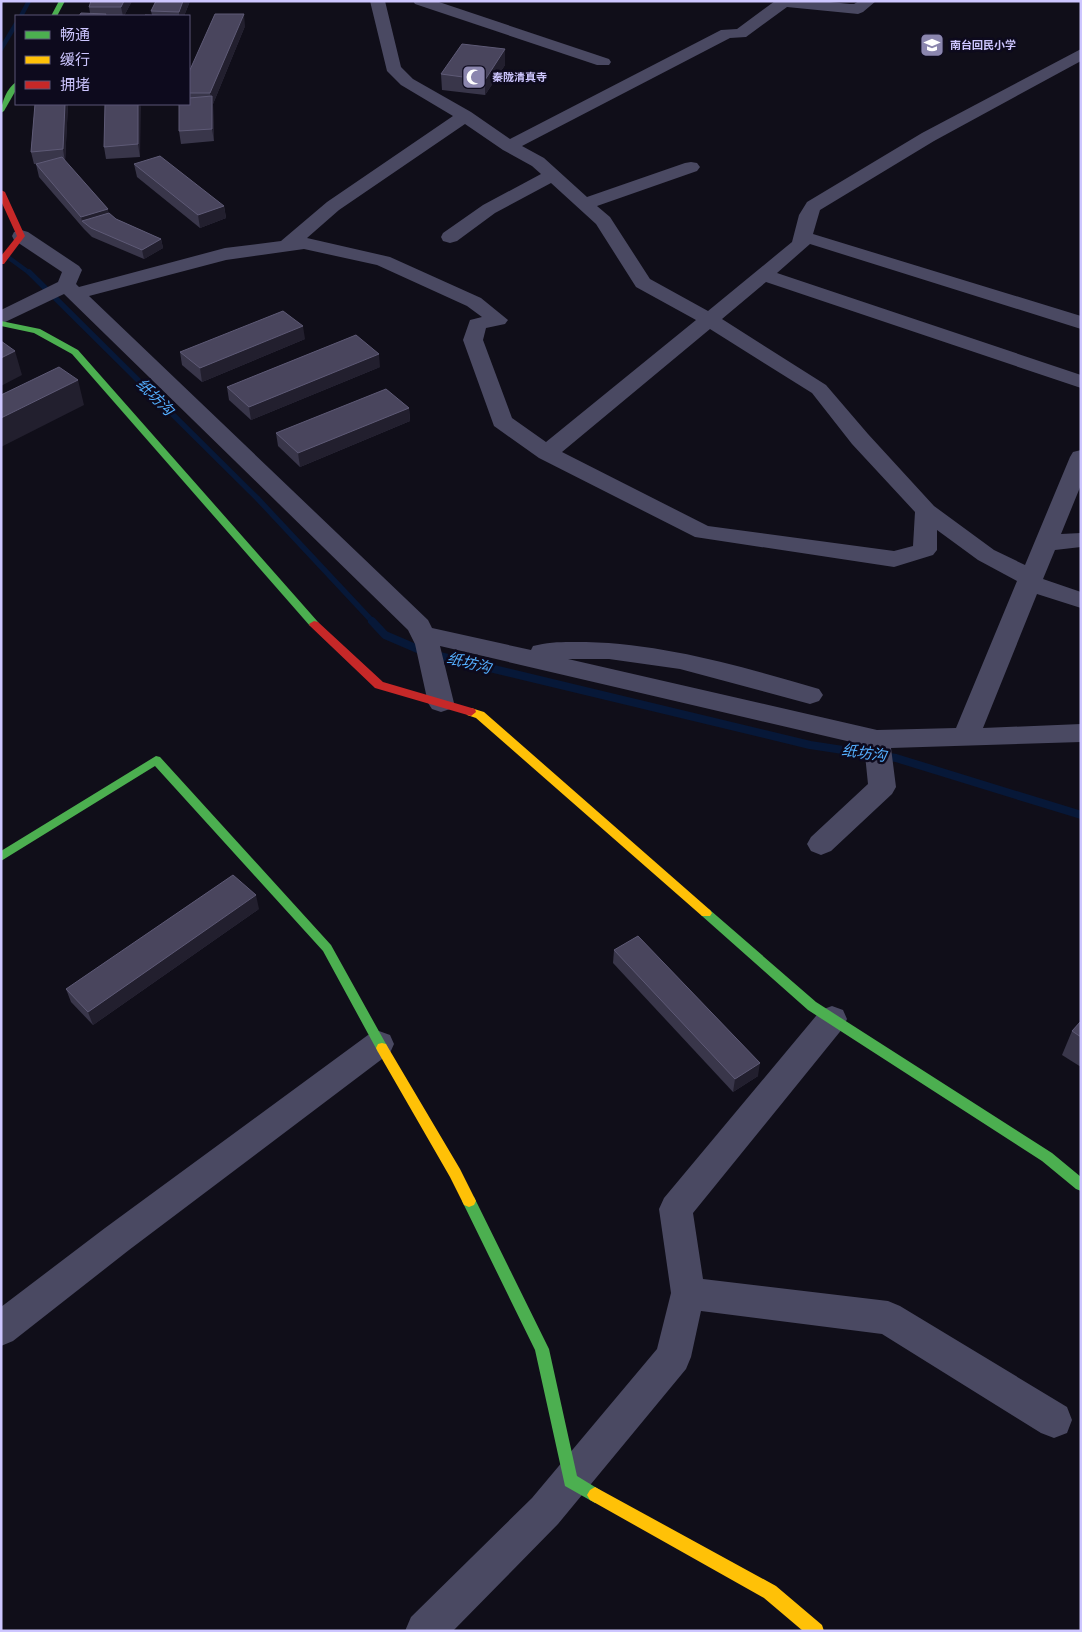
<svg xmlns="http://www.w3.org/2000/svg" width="1082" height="1632" font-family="'Varela Round','Noto Sans SC',sans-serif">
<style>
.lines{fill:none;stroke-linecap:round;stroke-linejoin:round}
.stream-far2{stroke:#071838;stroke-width:4.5}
.stream-far1{stroke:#071838;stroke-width:5.5}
.stream{stroke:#071838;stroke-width:8}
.street{fill:#4a4962;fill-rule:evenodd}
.fast{fill:#4caf50;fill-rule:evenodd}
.slow{fill:#ffc107;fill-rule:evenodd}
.jam{fill:#c62828;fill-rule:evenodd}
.wall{fill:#39364a}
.shaded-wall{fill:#221f2e}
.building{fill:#49455d;stroke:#5e5a76}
.labels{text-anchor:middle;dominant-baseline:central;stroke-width:5;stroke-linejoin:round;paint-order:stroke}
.far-poi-label{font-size:11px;font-weight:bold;fill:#cdc6ff;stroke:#0d0a1d;text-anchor:start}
.water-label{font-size:15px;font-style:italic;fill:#54afff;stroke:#0d0a1d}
</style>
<rect width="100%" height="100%" fill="#100e19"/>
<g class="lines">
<!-- stream-far2 -->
<g class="stream-far2">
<polyline points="21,16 29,1"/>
<polyline points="1,49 16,24"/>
<polyline points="5,255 31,274"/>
</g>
<!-- stream-far1 -->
<polyline class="stream-far1" points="29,272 257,498 373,622"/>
<!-- stream -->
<polyline class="stream" points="372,621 385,635 427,653 810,745 896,758 1081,815"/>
<!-- street -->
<g class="street">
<path d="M370,1H385L401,67L413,79L471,112L510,139L721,30L737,29L775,1H820L850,4H854L859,1H876L863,12L858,14L787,7L746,37L730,38L522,146L544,158L587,197L685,163L691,162L697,163L700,167L697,171L597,206L610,217L650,279L708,311L792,242L799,215L807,202L922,133L1081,49V61L934,141L820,210L813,234L1081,316V329L810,244L777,273L1081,375V388L766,282L722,319L826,385L868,434L934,506L994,550L1025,565L1070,457L1073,452L1081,450V485L1061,534L1081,533V547L1055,550L1043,579L1081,592V608L1037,594L983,728L1081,724V742L891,748L896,787L892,794L831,851L821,855L811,851L807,844L811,837L868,784L864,745L440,646L454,703L450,709L441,712L432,709L428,703L415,644L408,630L64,294L1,324V310L58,282L62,272L14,240L12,236L14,232L21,230L28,232L79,266L82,270L76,284L79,287L225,248L281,241L327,202L453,116L401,85L387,71ZM465,124L503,150L532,166L541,174L483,205L443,233L441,237L443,241L450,243L457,241L495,213L551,183L596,224L636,287L696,320L546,442L512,418L483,340L486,328L505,324L508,320L481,298L390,257L307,238L339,210ZM304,249L377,265L467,306L482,317L470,320L463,340L494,426L539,458L695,537L894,567L933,555L937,550V530L978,560L1017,581L956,728L877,730L568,659H609L680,669L810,704L819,701L823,695L819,689C743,667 666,644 586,642C568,642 551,641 533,646L531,650L432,628L428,620L89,296L226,260ZM710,329L812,393L852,444L915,512L913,546L894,551L708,526L562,452Z"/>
<polygon points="413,1 436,1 609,59 611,62 609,65 597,65 415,4"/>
<polygon points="832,1006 843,1010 847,1019 843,1028 693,1213 703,1279 888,1301 900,1306 1067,1407 1072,1420 1067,1433 1054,1438 1041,1433 882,1334 701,1311 691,1357 686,1369 558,1524 453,1631 405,1631 411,1617 532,1498 657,1349 671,1293 659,1209 664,1198 821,1010"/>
<polygon points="379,1031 390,1035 394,1044 390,1053 129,1250 13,1341 1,1346 1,1307 105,1228 368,1035"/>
</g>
<!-- fast -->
<g class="fast">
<polygon points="59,1 65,1 57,16 51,16"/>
<path d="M16,82V90L4,111L1,113C1,103 7,88 16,82Z"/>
<polygon points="1,321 40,329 78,350 318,622 319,624 318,626 310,626 72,354 34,333 1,326"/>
<polygon points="156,756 160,757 331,945 386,1044 388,1048 386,1052 382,1053 378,1052 323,951 155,766 1,861 1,851"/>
<polygon points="706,908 710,910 816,1002 1052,1153 1081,1177 1081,1191 1076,1189 1042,1161 808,1010 702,916 700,913 702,910"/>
<polygon points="469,1195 474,1197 549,1349 577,1476 600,1490 603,1495 600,1500 595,1503 565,1486 535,1350 462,1201 464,1197"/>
</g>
<!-- slow -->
<g class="slow">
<polygon points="471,708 484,712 710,910 712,913 710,916 702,916 476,718 467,715 466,712"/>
<polygon points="382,1043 386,1044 460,1169 476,1201 474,1205 469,1207 464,1205 450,1177 378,1052 376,1048 378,1044"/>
<polygon points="595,1487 776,1586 822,1625 824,1631 803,1631 764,1598 590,1500 587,1495 590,1490"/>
</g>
<!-- jam -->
<g class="jam">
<polygon points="1,190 5,192 25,236 4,264 1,264 1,256 17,236 1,201"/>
<polygon points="314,621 318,622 383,682 475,709 476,712 471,716 375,688 310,626 309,624"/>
</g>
</g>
<!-- wall -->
<g class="wall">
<polygon points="132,1 124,16 79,16 90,13 89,7"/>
<polygon points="156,1 190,1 184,16 145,16 152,15 151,11"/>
<polygon points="245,26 213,104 214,141 181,144 179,131 189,104 189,72"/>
<polygon points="505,65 485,95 442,90 441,74"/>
<polygon points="35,104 68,104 65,162 108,209 108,213 116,219 161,239 163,248 144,259 92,237 84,229 39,177 36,164 37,164 34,164 31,152"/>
<polygon points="105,104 143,104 140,104 140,157 106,159 104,147"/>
<polygon points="134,164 224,206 226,218 200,228 137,177"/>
<polygon points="305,339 202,382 182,365 180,352"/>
<polygon points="380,367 251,420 229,400 227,387"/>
<polygon points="409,408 410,421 300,467 278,446 276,433"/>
<polygon points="259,909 93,1025 71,1002 66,989"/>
<polygon points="614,950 758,1076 733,1092 613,963"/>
<polygon points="1081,1021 1081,1067 1062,1055 1072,1031"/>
</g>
<!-- shaded-wall -->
<g class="shaded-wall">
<polygon points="1,1 4,1 1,6"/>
<polygon points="124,1 132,1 124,16 123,16 121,7"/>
<polygon points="183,1 190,1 184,16 179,16 179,12"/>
<polygon points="244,14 245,26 213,104 214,141 212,129 212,103 210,93"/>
<polygon points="505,49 505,65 485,95 485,80"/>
<polygon points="65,104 68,104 65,162 63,149"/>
<polygon points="138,104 140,104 141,107 140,157 138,144"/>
<polygon points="224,206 226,218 200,228 198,215"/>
<polygon points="108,209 110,222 82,221 81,217"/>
<polygon points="161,239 163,248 144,259 142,250"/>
<polygon points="303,326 305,339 202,382 200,368"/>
<polygon points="15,351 22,375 1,386 1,358"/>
<polygon points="379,354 380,367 251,420 249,407"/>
<polygon points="78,380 84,405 1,447 1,418"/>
<polygon points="409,408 410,421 300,467 298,453"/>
<polygon points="256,895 259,909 93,1025 88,1012"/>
<polygon points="760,1063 758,1076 733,1092 735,1079"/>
</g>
<!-- building -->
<g class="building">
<polygon points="91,1 124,1 121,7 89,7"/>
<polygon points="156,1 183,1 179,12 151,11"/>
<polygon points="81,13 106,14 105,16 79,16"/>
<polygon points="215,14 244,14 210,93 189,93 189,72"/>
<polygon points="145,15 174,16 145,16"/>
<polygon points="462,44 505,49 485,80 441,74"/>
<polygon points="212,96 212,129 179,131 179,104 189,104 189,98"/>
<polygon points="35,104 65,104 63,149 31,152"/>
<polygon points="105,104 138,104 138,144 104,147"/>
<polygon points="160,156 224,206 198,215 134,164"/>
<polygon points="62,157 108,209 81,217 36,164"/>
<polygon points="109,213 116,219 161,239 142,250 91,228 82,221"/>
<polygon points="283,311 303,326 200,368 180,352"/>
<polygon points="356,335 379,354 249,407 227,387"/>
<polygon points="1,341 15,351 1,358"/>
<polygon points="59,367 78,380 1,418 1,395"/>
<polygon points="386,389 409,408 298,453 276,433"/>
<polygon points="233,875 256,895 88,1012 66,989"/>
<polygon points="638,936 760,1063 735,1079 614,950"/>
<polygon points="1081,1021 1081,1037 1072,1031"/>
</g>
<!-- icons -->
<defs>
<g id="school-square" transform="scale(1.25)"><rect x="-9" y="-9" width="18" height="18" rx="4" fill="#8b86ae" stroke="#0d0a1d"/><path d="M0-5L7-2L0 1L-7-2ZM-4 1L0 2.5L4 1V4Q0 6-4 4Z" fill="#fff"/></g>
<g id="mosque-square" transform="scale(1.25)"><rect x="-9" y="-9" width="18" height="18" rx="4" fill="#8b86ae" stroke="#0d0a1d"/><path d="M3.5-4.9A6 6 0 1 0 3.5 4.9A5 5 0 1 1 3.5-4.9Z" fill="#fff"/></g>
</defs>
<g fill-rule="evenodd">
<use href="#school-square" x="932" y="45"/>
<use href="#mosque-square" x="474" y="77"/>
</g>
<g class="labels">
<!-- far-poi labels -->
<g class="far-poi-label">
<text x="950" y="45">南台回民小学</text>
<text x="492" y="77">秦陇清真寺</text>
</g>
<!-- water labels -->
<g class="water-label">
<text transform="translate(155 397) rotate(45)">纸坊沟</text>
<text transform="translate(469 663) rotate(14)">纸坊沟</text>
<text transform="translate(864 753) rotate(8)">纸坊沟</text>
</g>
</g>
<!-- border -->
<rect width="1082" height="1632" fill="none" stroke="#cdc6ff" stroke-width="5"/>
<!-- legend -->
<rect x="15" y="15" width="175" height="90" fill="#0d0a1d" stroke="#5a5577"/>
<rect x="25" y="31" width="25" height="8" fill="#4caf50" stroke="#5a5577"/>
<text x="60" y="40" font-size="15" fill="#cdc6ff">畅通</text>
<rect x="25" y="56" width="25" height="8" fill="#ffc107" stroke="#5a5577"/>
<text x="60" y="65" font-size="15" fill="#cdc6ff">缓行</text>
<rect x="25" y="81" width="25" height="8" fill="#c62828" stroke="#5a5577"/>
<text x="60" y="90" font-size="15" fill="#cdc6ff">拥堵</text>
</svg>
